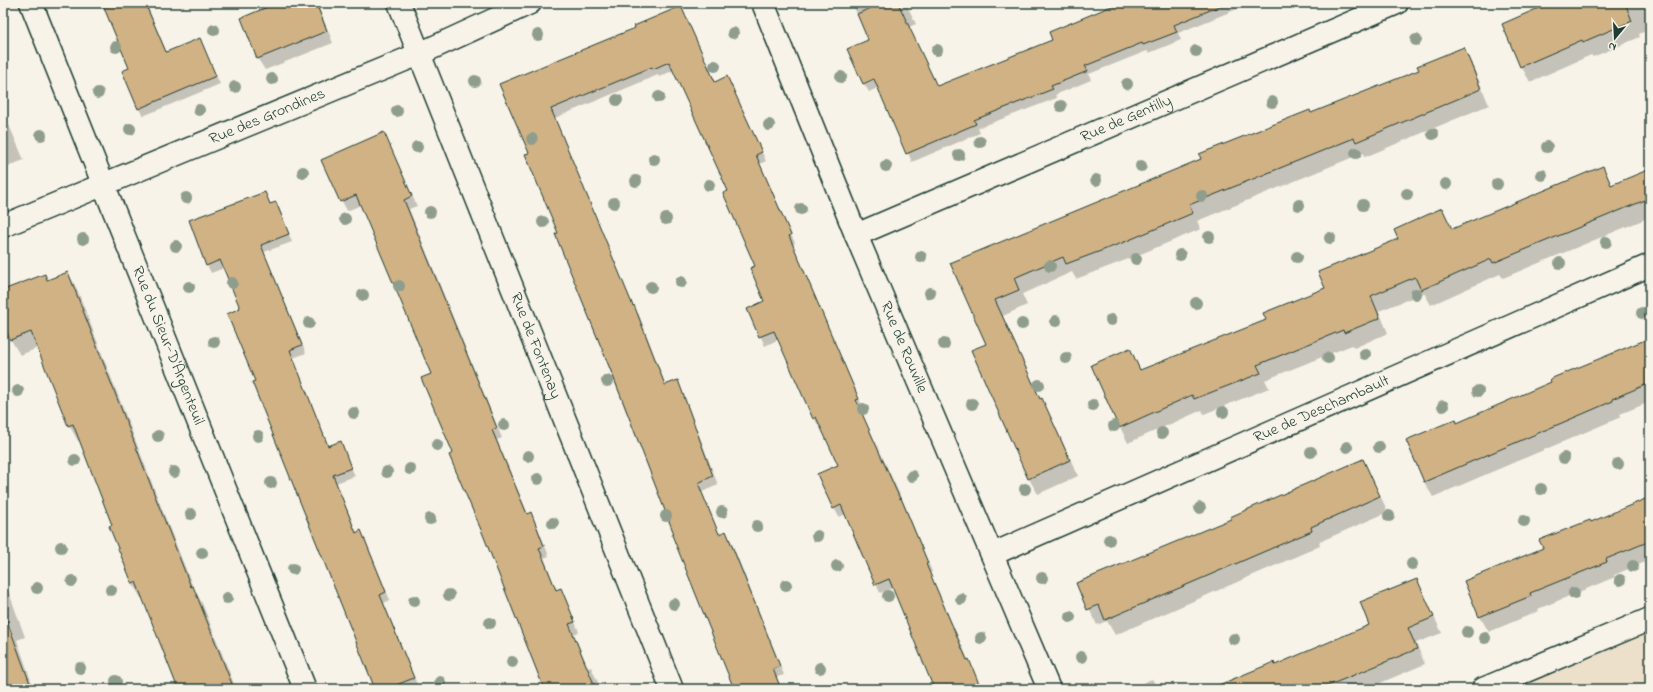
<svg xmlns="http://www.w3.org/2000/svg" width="1653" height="692" font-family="'Indie Flower',sans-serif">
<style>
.built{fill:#ece0ca}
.shadow{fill:#0003}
.building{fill:#d1b285;stroke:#1f3d34}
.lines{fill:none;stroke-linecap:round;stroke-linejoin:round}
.minor-casing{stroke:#1f3d34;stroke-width:25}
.minor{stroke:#f7f3e8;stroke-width:22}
.tree{fill:#8e9d8d}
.labels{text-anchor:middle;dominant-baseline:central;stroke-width:3;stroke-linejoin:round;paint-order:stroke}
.street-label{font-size:16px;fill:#1f3d34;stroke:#f7f3e8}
</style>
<rect width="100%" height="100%" fill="#f7f3e8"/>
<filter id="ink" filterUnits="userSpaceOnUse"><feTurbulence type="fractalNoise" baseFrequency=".025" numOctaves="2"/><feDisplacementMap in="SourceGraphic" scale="8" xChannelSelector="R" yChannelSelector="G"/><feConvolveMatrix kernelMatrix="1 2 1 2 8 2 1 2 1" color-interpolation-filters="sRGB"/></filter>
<g filter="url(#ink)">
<!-- built -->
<polygon class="built" points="1650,619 1650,689 1483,689"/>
<!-- shadow -->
<g class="shadow">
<polygon points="104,3 146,3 167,53 200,40 220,84 143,116 139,109 130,68"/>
<polygon points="280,3 317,3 333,43 265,70 258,59 242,18"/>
<polygon points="832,3 846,3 835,8"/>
<polygon points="852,3 906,3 916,24 909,27 937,86 1054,41 1050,32 1121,3 1252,3 1178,33 1181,40 1149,53 1147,51 1089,74 1091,80 1055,95 1057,98 978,128 980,133 912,162 879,87 869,92 864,84 879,78 869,40"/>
<polygon points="1562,3 1650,3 1650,29 1639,34 1640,37 1593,57 1591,55 1530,82 1521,66"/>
<polygon points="680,7 716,83 727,78 732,86 766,161 760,164 795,243 793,245 863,408 860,409 906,508 932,572 930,573 981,689 935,689 893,588 880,593 846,514 839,517 834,508 839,465 821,426 819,427 814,418 779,339 765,346 748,309 765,302 756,267 730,191 674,70 659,77 658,75 555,118 633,307 639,315 666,386 677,382 682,390 718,485 702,492 719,535 726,532 731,541 784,675 777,677 781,689 736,689 556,234 559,233 530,154 501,84 636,28"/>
<polygon points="1463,49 1472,64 1489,105 1365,157 1363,153 1197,221 1201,229 1131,258 1076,279 1072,272 1022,294 1027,305 1003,316 1041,400 1050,415 1078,476 1038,494 1029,479 972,351 987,344 952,263 1420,70"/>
<polygon points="3,111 24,160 3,168"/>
<polygon points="384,134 417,206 409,209 502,438 497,440 528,514 530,514 536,523 549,556 544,558 557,591 561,589 566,599 579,632 574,634 588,668 591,667 601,689 545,689 432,374 361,205 347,211 322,161"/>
<polygon points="1603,168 1612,185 1650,170 1650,217 1503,278 1500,274 1431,305 1424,293 1379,311 1388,333 1354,348 1352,345 1265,380 1269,388 1204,414 1202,410 1128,443 1120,427 1129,349 1141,371 1267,321 1326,289 1442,210 1453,230"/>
<polygon points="264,193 271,205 276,203 280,210 292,242 264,252 306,353 293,358 329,447 340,442 355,476 336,483 357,533 361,532 365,539 390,600 384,603 419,689 376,689 256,381 241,309 224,268 211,273 207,265"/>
<polygon points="68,273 77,289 165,517 193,587 202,603 236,689 181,689 143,598 141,598 132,583 110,527 113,526 81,440 78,441 69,425 38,348 20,355 11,340 3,320 3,291 44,275 48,281"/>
<polygon points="1650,339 1650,402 1620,414 1621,417 1433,497 1424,482 1457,424"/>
<polygon points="1363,460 1388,512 1319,542 1320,546 1115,635 1107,621 1097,625 1077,584 1232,519"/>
<polygon points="1650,498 1650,560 1614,575 1615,577 1538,609 1539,611 1489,632 1480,617 1466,581 1544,549 1590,523"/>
<polygon points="3,576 25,637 17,640 34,689 3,689"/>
<polygon points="1416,580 1442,633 1416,643 1425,664 1366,689 1228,689 1275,666 1371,626"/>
<polygon points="1152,679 1158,689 1129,689"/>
</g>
<!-- building -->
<g class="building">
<polygon points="102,3 145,3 166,52 200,38 216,76 138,109 122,71 129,68"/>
<polygon points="277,3 316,3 327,31 257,59 241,18"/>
<polygon points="882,3 898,3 937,86 1052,40 1049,32 1119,3 1225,4 1174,25 1177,32 1143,45 1142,43 1085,66 1088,71 1051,86 1053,89 974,120 976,124 906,154 874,79 863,84 847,49 868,40 857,14"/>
<polygon points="1550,3 1625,3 1632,21 1583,42 1582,40 1520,67 1502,24"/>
<polygon points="681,6 715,82 727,76 762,152 756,155 791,235 789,236 859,399 856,400 900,499 901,498 928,563 926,564 967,660 969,659 981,689 934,689 889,579 875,585 841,505 833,509 817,474 838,465 816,417 813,419 774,331 759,337 747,309 764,301 750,268 755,266 723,193 728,191 669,62 653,69 652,67 551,109 633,306 634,305 665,385 678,380 713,476 698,483 719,534 726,531 780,666 773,669 781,689 734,689 672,535 674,534 613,376 555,234 558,233 525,154 529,153 499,84 635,28 634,26"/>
<polygon points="1464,47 1481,89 1356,142 1354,138 1189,205 1193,213 1122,243 1066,264 1063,257 1014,278 1019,290 995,300 1040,399 1042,398 1070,460 1028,479 971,350 986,344 950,263 1201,159 1199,154 1310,110 1311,113 1419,70 1417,66"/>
<polygon points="384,132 412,196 404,200 497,428 492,430 527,514 531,512 544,546 539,548 556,590 561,588 575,622 569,624 596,689 544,689 482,532 449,455 453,453 421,378 431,374 402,304 356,195 340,202 321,160"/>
<polygon points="1603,166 1611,185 1650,169 1650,198 1493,263 1491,259 1421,290 1415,277 1371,296 1380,318 1344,333 1343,330 1257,365 1261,373 1194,399 1192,395 1119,428 1091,365 1130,348 1140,370 1266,320 1263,313 1325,288 1318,272 1398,239 1394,230 1442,208 1452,229"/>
<polygon points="265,192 270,204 276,202 289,234 261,245 302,345 290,350 328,446 341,441 351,468 333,475 356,533 361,530 386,592 380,595 414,678 386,689 375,689 252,382 255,381 227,314 240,308 220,260 206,266 189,220"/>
<polygon points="68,272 157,501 191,587 193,586 234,689 178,689 136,582 132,583 109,526 112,525 73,424 68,426 31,332 10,340 3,323 3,290 45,274 47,280"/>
<polygon points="1650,338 1650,383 1612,399 1613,401 1424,482 1406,440 1456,419 1457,423 1551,382 1550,379"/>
<polygon points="1363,459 1380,496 1311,527 1312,531 1105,620 1099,605 1087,610 1076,583 1231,519 1230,517"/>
<polygon points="1650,497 1650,541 1606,559 1607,562 1530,593 1531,596 1479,617 1464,581 1543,548 1539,540 1590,520 1591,522"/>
<polygon points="1417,579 1434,617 1408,628 1417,649 1320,689 1209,689 1274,662 1275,665 1369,625 1360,602"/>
<polygon points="6,618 32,689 3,689 3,619"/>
</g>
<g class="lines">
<!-- minor casing -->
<g class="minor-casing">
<g id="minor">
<path id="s1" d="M31,3L305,689"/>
<path id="s2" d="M399,3L672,689"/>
<path id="s3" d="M763,3L856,235L1049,689"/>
<path id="s4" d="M3,226L419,54L530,3"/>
<path id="s5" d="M856,235L1397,3"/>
<path id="s6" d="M993,554L1650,265"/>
<polyline points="1483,689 1650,619"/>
</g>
</g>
<!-- minor -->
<use href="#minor" class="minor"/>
</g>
<!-- trees -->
<g class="tree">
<circle cx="214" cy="30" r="6"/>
<circle cx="733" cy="33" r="6"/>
<circle cx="538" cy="35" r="6"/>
<circle cx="1416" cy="40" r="6"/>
<circle cx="116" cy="47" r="6"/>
<circle cx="937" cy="50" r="6"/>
<circle cx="1196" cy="51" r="6"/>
<circle cx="715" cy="66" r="6"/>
<circle cx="841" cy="77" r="6"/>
<circle cx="272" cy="79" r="6"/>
<circle cx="475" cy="81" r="6"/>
<circle cx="1127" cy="84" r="6"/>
<circle cx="235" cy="87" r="6"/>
<circle cx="98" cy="93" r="6"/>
<circle cx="659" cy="97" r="6"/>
<circle cx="617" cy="100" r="6"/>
<circle cx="1272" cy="102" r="6"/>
<circle cx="1061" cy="106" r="6"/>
<circle cx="199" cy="110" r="6"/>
<circle cx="397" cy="111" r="6"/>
<circle cx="769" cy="125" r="6"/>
<circle cx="130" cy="129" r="6"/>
<circle cx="1433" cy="134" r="6"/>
<circle cx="41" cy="135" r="6"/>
<circle cx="532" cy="139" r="6"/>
<circle cx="980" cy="142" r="6"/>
<circle cx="417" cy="147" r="6"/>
<circle cx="1547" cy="147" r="6"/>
<circle cx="1356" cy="153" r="6"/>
<circle cx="959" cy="155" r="6"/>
<circle cx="654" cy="159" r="6"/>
<circle cx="886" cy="166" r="6"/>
<circle cx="1141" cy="166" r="6"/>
<circle cx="303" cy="172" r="6"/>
<circle cx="1542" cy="175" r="6"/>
<circle cx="1096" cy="180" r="6"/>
<circle cx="636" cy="181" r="6"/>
<circle cx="1446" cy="184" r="6"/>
<circle cx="1497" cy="184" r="6"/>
<circle cx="709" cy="185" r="6"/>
<circle cx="1407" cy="194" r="6"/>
<circle cx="1202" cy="196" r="6"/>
<circle cx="186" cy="198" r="6"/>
<circle cx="614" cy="203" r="6"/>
<circle cx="1299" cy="205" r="6"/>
<circle cx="1363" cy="205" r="6"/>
<circle cx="801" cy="209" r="6"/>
<circle cx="430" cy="212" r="6"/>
<circle cx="345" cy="219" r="6"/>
<circle cx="666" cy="219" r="6"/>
<circle cx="543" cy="222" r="6"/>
<circle cx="1209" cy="237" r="6"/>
<circle cx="1330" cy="238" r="6"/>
<circle cx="83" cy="239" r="6"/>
<circle cx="1606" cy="242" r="6"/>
<circle cx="176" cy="246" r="6"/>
<circle cx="1180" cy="255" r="6"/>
<circle cx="921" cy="257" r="6"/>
<circle cx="1297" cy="257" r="6"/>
<circle cx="1136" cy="259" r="6"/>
<circle cx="1560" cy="263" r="6"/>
<circle cx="1050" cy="266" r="6"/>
<circle cx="681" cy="282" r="6"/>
<circle cx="232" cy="283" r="6"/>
<circle cx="399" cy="286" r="6"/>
<circle cx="189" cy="287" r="6"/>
<circle cx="651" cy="287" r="6"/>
<circle cx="930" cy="293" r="6"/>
<circle cx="1416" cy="294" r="6"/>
<circle cx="363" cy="295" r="6"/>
<circle cx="1196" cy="303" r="6"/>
<circle cx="1642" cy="313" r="6"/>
<circle cx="1111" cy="320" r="6"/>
<circle cx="1056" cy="321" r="6"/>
<circle cx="309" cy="323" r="6"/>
<circle cx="1022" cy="324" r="6"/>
<circle cx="214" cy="342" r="6"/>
<circle cx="944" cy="344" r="6"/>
<circle cx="1365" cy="354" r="6"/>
<circle cx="1066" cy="358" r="6"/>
<circle cx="1328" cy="358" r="6"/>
<circle cx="607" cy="381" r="6"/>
<circle cx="1039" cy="385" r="6"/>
<circle cx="18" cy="391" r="6"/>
<circle cx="1478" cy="391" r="6"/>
<circle cx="972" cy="404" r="6"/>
<circle cx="1093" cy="405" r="6"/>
<circle cx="1443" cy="406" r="6"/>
<circle cx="863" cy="409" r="6"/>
<circle cx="1223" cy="412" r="6"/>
<circle cx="354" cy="413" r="6"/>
<circle cx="504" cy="425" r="6"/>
<circle cx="1114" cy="426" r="6"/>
<circle cx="1162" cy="433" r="6"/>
<circle cx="158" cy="436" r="6"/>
<circle cx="258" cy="436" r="6"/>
<circle cx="437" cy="445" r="6"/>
<circle cx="1347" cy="447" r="6"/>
<circle cx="1379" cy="447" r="6"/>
<circle cx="1311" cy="452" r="6"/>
<circle cx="528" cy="456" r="6"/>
<circle cx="1564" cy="458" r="6"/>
<circle cx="75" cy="460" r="6"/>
<circle cx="1618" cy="464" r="6"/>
<circle cx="410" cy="469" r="6"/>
<circle cx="174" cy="472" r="6"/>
<circle cx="387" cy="472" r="6"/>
<circle cx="912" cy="476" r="6"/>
<circle cx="538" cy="479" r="6"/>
<circle cx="271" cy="483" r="6"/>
<circle cx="1025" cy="489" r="6"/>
<circle cx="1541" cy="489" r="6"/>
<circle cx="1200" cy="508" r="6"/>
<circle cx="722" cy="512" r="6"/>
<circle cx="191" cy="514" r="6"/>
<circle cx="666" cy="516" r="6"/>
<circle cx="1389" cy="516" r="6"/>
<circle cx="430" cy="519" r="6"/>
<circle cx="1524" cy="521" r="6"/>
<circle cx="553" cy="523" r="6"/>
<circle cx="757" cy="526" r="6"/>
<circle cx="817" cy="536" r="6"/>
<circle cx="1109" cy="540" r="6"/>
<circle cx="61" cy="547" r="6"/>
<circle cx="202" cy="553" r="6"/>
<circle cx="1412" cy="564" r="6"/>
<circle cx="837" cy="566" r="6"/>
<circle cx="1633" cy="566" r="6"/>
<circle cx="293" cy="569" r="6"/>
<circle cx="1042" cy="578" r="6"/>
<circle cx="1620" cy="580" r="6"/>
<circle cx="72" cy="581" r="6"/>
<circle cx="786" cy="585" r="6"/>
<circle cx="37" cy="588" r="6"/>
<circle cx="111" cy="590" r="6"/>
<circle cx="1574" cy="593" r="6"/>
<circle cx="449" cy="595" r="6"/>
<circle cx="888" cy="596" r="6"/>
<circle cx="227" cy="598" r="6"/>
<circle cx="961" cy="599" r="6"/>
<circle cx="414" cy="601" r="6"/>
<circle cx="674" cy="604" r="6"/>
<circle cx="1070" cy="617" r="6"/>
<circle cx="490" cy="623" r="6"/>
<circle cx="1467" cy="632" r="6"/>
<circle cx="981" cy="638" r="6"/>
<circle cx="1485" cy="638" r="6"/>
<circle cx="1234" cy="639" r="6"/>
<circle cx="1081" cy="657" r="6"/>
<circle cx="512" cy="662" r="6"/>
<circle cx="80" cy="668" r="6"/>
<circle cx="820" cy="668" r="6"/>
<circle cx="116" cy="681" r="6"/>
<circle cx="440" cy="682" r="6"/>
</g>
</g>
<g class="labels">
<!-- street labels -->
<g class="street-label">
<text stroke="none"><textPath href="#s4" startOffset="286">Rue des Grondines</textPath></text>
<text stroke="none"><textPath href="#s5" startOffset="294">Rue de Gentilly</textPath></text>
<text stroke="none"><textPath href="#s1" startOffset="369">Rue du Sieur-D'Argenteuil</textPath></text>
<text stroke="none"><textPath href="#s2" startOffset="369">Rue de Fontenay</textPath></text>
<text stroke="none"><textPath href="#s3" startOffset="372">Rue de Rouville</textPath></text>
<text stroke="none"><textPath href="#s6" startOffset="359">Rue de Deschambault</textPath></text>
</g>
</g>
<!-- margin -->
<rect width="1653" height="692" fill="none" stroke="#f7f3e8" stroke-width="16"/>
<rect x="8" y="8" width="1637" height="676" fill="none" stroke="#1f3d34" stroke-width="1.5" filter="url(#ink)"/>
<!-- north arrow -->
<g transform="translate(1615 38) rotate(198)" stroke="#f7f3e8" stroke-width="3" paint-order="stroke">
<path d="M0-3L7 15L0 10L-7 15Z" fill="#1f3d34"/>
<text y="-6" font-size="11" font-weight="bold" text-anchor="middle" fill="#1f3d34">N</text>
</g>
</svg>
